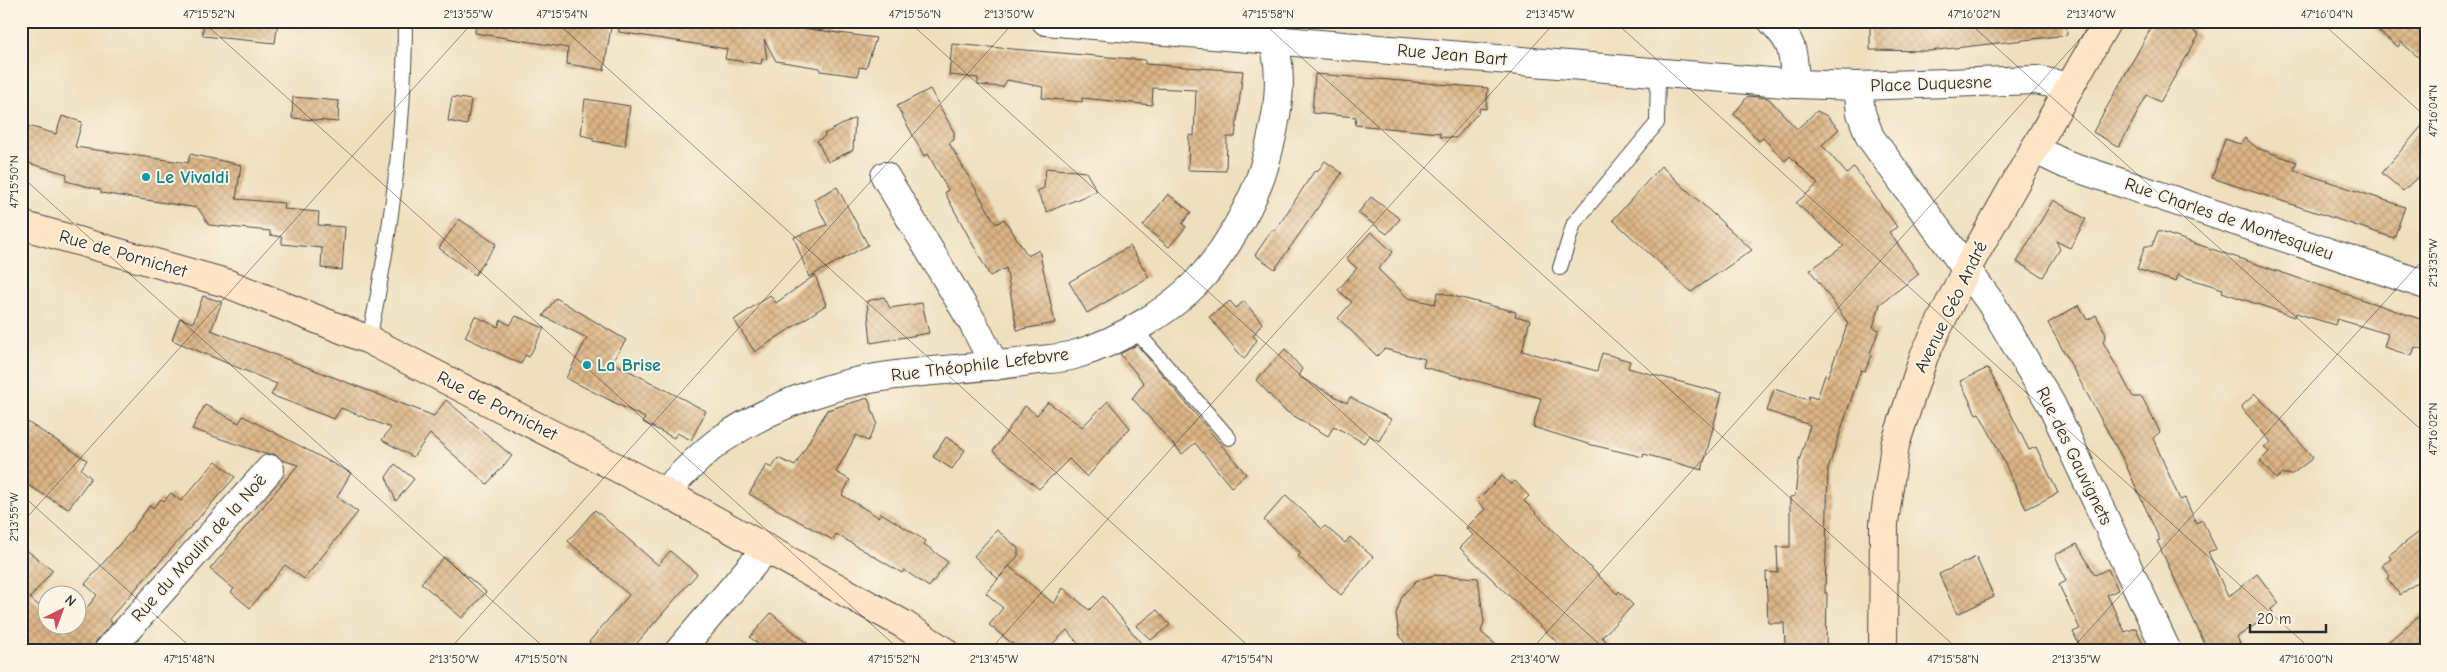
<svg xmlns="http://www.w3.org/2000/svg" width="2447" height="672" font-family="'Comic Neue',sans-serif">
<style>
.building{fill:url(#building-cross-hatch)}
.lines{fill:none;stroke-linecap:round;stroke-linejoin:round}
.service-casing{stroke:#484641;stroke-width:16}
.minor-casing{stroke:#484641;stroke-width:30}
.secondary-casing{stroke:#484641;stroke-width:30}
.service{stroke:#fff;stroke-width:14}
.minor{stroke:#fff;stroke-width:28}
.secondary{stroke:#ffe4c6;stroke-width:28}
.ticks{fill:none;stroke:#2b2b2b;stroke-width:1;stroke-opacity:0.45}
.culture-dot{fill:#0f9aa8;stroke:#fcf5e5;stroke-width:2}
.labels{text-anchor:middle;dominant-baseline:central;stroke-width:4;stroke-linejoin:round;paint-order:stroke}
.street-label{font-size:18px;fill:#2b2b2b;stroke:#fcf5e5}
.culture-label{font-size:18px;font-weight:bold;fill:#0d838f;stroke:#fcf5e5;text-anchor:start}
.neatline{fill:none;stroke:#2b2b2b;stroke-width:2}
.ticks-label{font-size:12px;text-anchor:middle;fill:#2b2b2b}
</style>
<defs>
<pattern id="building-cross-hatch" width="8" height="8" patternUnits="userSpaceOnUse" patternTransform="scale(1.25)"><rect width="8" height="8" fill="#dcb585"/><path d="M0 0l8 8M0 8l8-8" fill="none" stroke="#b3936d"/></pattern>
</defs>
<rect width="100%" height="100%" fill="#fcf5e5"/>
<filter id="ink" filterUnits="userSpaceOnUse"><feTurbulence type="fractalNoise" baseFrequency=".02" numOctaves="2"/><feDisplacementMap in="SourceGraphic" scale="10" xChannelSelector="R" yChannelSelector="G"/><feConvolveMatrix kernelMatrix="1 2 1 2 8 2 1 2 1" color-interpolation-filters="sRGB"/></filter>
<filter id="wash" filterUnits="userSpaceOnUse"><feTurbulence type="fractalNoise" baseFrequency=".0096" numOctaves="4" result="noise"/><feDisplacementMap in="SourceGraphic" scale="20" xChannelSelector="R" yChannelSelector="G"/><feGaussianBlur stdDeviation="1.12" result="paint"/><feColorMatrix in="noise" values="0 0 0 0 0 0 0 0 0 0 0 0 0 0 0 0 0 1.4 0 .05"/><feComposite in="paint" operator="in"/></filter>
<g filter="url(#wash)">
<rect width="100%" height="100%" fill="#eedfbd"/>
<g id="blocks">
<!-- building -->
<g class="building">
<polygon points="203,21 278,21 275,43 203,36"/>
<polygon points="476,21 612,21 604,70 567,64 568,48 475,33"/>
<polygon points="620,21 749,21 876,38 866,68 859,67 858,76 820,71 820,68 776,61 764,39 767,60 762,59 761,64 725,59 727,49 619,32"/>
<polygon points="1870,21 2066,21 2067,35 1929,51 1870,50"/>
<polygon points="2155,21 2199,21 2194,32 2199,35 2160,102 2147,95 2119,147 2093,132"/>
<polygon points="2367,21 2426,21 2426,64 2401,42 2398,47"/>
<polygon points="952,44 1145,60 1145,64 1243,71 1235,137 1227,137 1226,171 1188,170 1189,135 1194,136 1196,90 1153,88 1152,105 1082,98 1082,102 1042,98 1043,87 1007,80 1003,87 978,85 978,78 949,75"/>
<polygon points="1315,74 1488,88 1486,109 1480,108 1479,112 1456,138 1440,137 1440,133 1355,125 1356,117 1312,113"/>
<polygon points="930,89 954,132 954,140 949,143 996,224 1004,219 1028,256 1039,250 1055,323 1017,330 1006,268 990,276 945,193 948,190 928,154 924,156 897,106"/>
<polygon points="1748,96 1768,98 1797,129 1817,111 1827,116 1839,129 1822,145 1847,174 1854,167 1897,227 1889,232 1919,274 1880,304 1873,327 1879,330 1870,353 1872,355 1865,371 1861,370 1828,469 1825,593 1827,593 1826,651 1797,651 1796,646 1785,646 1784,623 1768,623 1766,572 1778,573 1777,547 1790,547 1790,497 1795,496 1799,461 1810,425 1767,411 1774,389 1808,400 1809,396 1817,399 1825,375 1828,376 1848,323 1810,270 1844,246 1796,203 1818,184 1790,156 1785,161 1763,138 1759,141 1734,114"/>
<polygon points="293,97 339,101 338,122 292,118"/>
<polygon points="452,97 471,100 467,125 448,121"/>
<polygon points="585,99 630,106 625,146 593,141 593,138 581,135"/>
<polygon points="62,116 82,122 75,147 188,163 190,154 241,165 236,199 285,203 284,209 319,212 318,225 345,227 342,270 321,268 322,248 282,244 282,237 270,235 270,231 209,225 198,208 101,193 101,190 66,181 67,174 21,161 21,124 56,134"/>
<polygon points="855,118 853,150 828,162 817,141 825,136 824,134"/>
<polygon points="2426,121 2426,169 2403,191 2382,173"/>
<polygon points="2245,138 2257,148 2297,162 2294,170 2405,207 2394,238 2212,178 2225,139 2240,144"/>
<polygon points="1325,161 1342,173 1275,269 1255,255 1273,229 1275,231 1315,170 1317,172"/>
<polygon points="1661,166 1752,250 1691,292 1613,220"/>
<polygon points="1046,168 1086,172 1097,191 1047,212 1037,191 1044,188"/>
<polygon points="837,187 868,245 809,277 794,237 827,225 814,199"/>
<polygon points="1168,194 1191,212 1182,224 1186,227 1169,247 1143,226"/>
<polygon points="1371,197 1400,219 1387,234 1358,213"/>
<polygon points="2053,200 2086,219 2070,248 2056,241 2060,249 2043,277 2017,262"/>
<polygon points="459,219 496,244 475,275 439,248"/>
<polygon points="2158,231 2426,321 2426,350 2415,347 2412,356 2384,347 2388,334 2337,319 2335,325 2296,313 2295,317 2222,292 2223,289 2178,275 2176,282 2137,269 2145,246 2152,246"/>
<polygon points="1371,232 1393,252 1378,269 1408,298 1435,304 1438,292 1516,312 1515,316 1530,320 1522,351 1597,371 1602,353 1630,361 1628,368 1722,393 1702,470 1644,454 1643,457 1588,444 1533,427 1541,398 1423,367 1425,359 1384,349 1377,356 1338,318 1352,302 1338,290 1357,268 1346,259"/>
<polygon points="1130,246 1149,277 1087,313 1069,282"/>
<polygon points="815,275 826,305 755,352 734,320 770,295 776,303"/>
<polygon points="203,296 222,302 211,330 434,416 446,400 512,456 487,484 430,434 413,457 382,440 391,428 341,408 334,419 271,395 277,384 172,340 180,318 193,323"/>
<polygon points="884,297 890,308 922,303 929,333 871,343 867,301"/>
<polygon points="556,298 626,340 612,362 706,411 691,440 677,433 674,438 643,422 645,418 566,378 587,338 543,316"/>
<polygon points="1230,301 1236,308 1244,301 1262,323 1253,336 1257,340 1244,359 1209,317"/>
<polygon points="2079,305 2087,320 2096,315 2106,334 2103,342 2119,371 2133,397 2142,397 2160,432 2153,438 2180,500 2185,498 2196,523 2202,520 2216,549 2208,552 2228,597 2257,574 2279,603 2271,609 2273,613 2237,637 2240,644 2227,651 2208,651 2157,541 2160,540 2124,461 2048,323"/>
<polygon points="475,316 498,327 501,320 510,325 516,316 544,328 529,357 525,355 521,364 465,337"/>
<polygon points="1137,345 1246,474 1231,487 1195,443 1182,454 1132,398 1144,383 1120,354"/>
<polygon points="1285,349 1302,369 1298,376 1347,403 1350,397 1391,419 1379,441 1369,435 1364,443 1334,426 1328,436 1284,410 1256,380"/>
<polygon points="1988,368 2029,450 2036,447 2058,493 2026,509 1996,445 1979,413 1976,414 1960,381"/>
<polygon points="2255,394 2281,420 2313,458 2292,474 2282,474 2276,479 2260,461 2269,452 2264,448 2271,442 2241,407"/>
<polygon points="868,398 877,423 868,441 856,435 836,472 850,480 842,495 878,517 881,513 926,541 924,544 948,562 929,587 904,570 902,573 836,534 833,540 749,494 766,465 772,468 778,458 795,466 827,410"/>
<polygon points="1108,401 1130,428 1087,477 1069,459 1039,489 993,451 1025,406 1037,415 1048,402 1082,427"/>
<polygon points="205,405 239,423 243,416 351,473 337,497 358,512 304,579 285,565 250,608 231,592 234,589 210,569 298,465 282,460 274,454 265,454 192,429"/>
<polygon points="21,418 87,460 81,469 91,478 68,509 21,481"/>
<polygon points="946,437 965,450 952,469 933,457"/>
<polygon points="216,461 235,477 109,619 112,623 96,641 93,651 21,651 21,546 53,570 30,598 48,614 48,624 58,624 66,632 73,624 78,624 78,619 97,595 85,584 131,531 150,505 153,508 161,499 164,501 171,493 181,501"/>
<polygon points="395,464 414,479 396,501 386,477"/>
<polygon points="1502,476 1511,485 1515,481 1529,496 1524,501 1617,594 1619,591 1633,605 1602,637 1616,651 1566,651 1460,548 1473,535 1466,528 1485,509 1477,501"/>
<polygon points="1286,495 1322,529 1325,526 1345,543 1350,537 1373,557 1341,595 1298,556 1301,553 1264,520"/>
<polygon points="595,510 658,565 670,551 697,574 630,651 599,651 589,642 629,595 568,541"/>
<polygon points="2426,527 2426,576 2400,595 2387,578 2390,576 2382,565 2391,559 2389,555"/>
<polygon points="997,530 1018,548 1018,556 998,579 974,556"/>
<polygon points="2077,544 2095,575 2108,569 2118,590 2107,595 2125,632 2136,628 2146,651 2082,651 2073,632 2080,629 2059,585 2066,581 2055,555"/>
<polygon points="444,557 486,592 462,618 421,583"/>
<polygon points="1976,557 1994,597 1957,614 1939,574"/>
<polygon points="1009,566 1054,604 1063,588 1089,610 1103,596 1145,648 1127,651 1084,651 1067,630 1045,651 1022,651 989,625 1003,608 986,593"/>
<polygon points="1434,575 1478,578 1484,622 1481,632 1503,651 1410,651 1399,634 1396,614 1402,596 1416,581"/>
<polygon points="1157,610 1170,625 1151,640 1136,626"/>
<polygon points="2426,610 2426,651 2377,651"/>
<polygon points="771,613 816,651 766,651 750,637"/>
</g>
</g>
</g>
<g filter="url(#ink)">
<use href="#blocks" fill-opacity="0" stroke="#484641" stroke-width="1"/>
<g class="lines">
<!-- service casing -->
<g class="service-casing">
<g id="service">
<polyline points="1560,268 1574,223 1657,123 1658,72"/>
<polyline points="1135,330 1229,438"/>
<path d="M369,340C391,235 405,129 405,21"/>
</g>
</g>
<!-- minor casing -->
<g class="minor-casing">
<g id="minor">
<polyline points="1046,21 1795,84 1858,86 2036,80 2070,87"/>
<path d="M1772,21C1795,45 1793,52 1795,84"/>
<polyline points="1858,86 1861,113 1870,137 1991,303 2051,404 2167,651"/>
<polyline points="2034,149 2065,164 2426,285"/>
<polyline points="885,176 973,323 995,366"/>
<path d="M664,492C683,475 701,453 722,439C755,417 794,399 832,388C897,369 965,371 1031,361C1045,359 1061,359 1074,355C1119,342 1176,308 1206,272C1227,248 1254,200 1263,170C1277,123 1288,71 1268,25"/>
<polyline points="108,651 270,469"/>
<polyline points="679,651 766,549"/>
</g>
</g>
<!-- secondary casing -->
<g class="secondary-casing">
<g id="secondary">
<polyline points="21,225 226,283 369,340 664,492 903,624 944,651"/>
<polyline points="1883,651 1884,523 1895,445 1924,356 1966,270 2107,21"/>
</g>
</g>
<!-- service -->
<use href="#service" class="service"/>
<!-- minor -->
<use href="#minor" class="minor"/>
<!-- secondary -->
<use href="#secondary" class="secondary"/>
</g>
</g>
<!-- ticks -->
<path class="ticks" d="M202,21L901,651M555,21L1254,651M908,21L1607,651M1261,21L1960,651M1614,21L2313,651M1967,21L2426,434M2320,21L2426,117M21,176L548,651M21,494L195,651M21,524L474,21M448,651L1015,21M989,651L1556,21M1530,651L2096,21M2070,651L2426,256"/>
<!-- markers -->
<g class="culture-dot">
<circle cx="146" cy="177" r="5"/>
<circle cx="587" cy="365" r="5"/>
</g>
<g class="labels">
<!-- street labels -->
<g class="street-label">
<text transform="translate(1452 55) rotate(5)">Rue Jean Bart</text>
<text transform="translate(1931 84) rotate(-2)">Place Duquesne</text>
<text transform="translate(2229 219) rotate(19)">Rue Charles de Montesquieu</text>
<text transform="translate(123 254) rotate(16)">Rue de Pornichet</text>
<text transform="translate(1951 307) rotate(-64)">Avenue Géo André</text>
<text transform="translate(980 365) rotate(-7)">Rue Théophile Lefebvre</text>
<text transform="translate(497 406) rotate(27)">Rue de Pornichet</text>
<text transform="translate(2074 456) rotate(64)">Rue des Gauvignets</text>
<text transform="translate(199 548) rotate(-48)">Rue du Moulin de la Noë</text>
</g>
<!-- culture labels -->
<g class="culture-label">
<text x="156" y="177">Le Vivaldi</text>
<text x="597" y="365">La Brise</text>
</g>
</g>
<!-- margin -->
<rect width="2447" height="672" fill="none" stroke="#fcf5e5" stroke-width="55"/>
<!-- north arrow -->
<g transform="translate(62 610) rotate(42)"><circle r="24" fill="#fcf5e5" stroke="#a8a49b"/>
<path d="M0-4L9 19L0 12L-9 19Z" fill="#d1495b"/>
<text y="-8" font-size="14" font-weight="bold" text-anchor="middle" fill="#2b2b2b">N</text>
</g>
<!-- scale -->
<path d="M2250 624v8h76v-8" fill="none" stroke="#2b2b2b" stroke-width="2.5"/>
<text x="2257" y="624" font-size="15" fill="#2b2b2b" stroke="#fcf5e5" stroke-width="4" paint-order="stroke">20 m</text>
<rect x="28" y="28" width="2392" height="616" class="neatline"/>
<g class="ticks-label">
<text x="209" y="18">47°15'52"N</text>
<text x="468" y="18">2°13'55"W</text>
<text x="562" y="18">47°15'54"N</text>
<text x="915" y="18">47°15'56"N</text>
<text x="1009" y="18">2°13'50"W</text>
<text x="1268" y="18">47°15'58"N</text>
<text x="1550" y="18">2°13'45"W</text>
<text x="1974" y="18">47°16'02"N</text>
<text x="2091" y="18">2°13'40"W</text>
<text x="2327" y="18">47°16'04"N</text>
<text transform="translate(2433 111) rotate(-90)" y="4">47°16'04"N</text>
<text transform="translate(14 182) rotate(-90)" y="4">47°15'50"N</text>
<text transform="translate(2433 263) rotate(-90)" y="4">2°13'35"W</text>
<text transform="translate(2433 429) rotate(-90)" y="4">47°16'02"N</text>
<text transform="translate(14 517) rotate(-90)" y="4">2°13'55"W</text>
<text x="189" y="663">47°15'48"N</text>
<text x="454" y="663">2°13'50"W</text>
<text x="541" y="663">47°15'50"N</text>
<text x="894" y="663">47°15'52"N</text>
<text x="994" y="663">2°13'45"W</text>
<text x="1247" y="663">47°15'54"N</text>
<text x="1535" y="663">2°13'40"W</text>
<text x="1953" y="663">47°15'58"N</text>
<text x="2076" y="663">2°13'35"W</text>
<text x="2306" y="663">47°16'00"N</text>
</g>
</svg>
